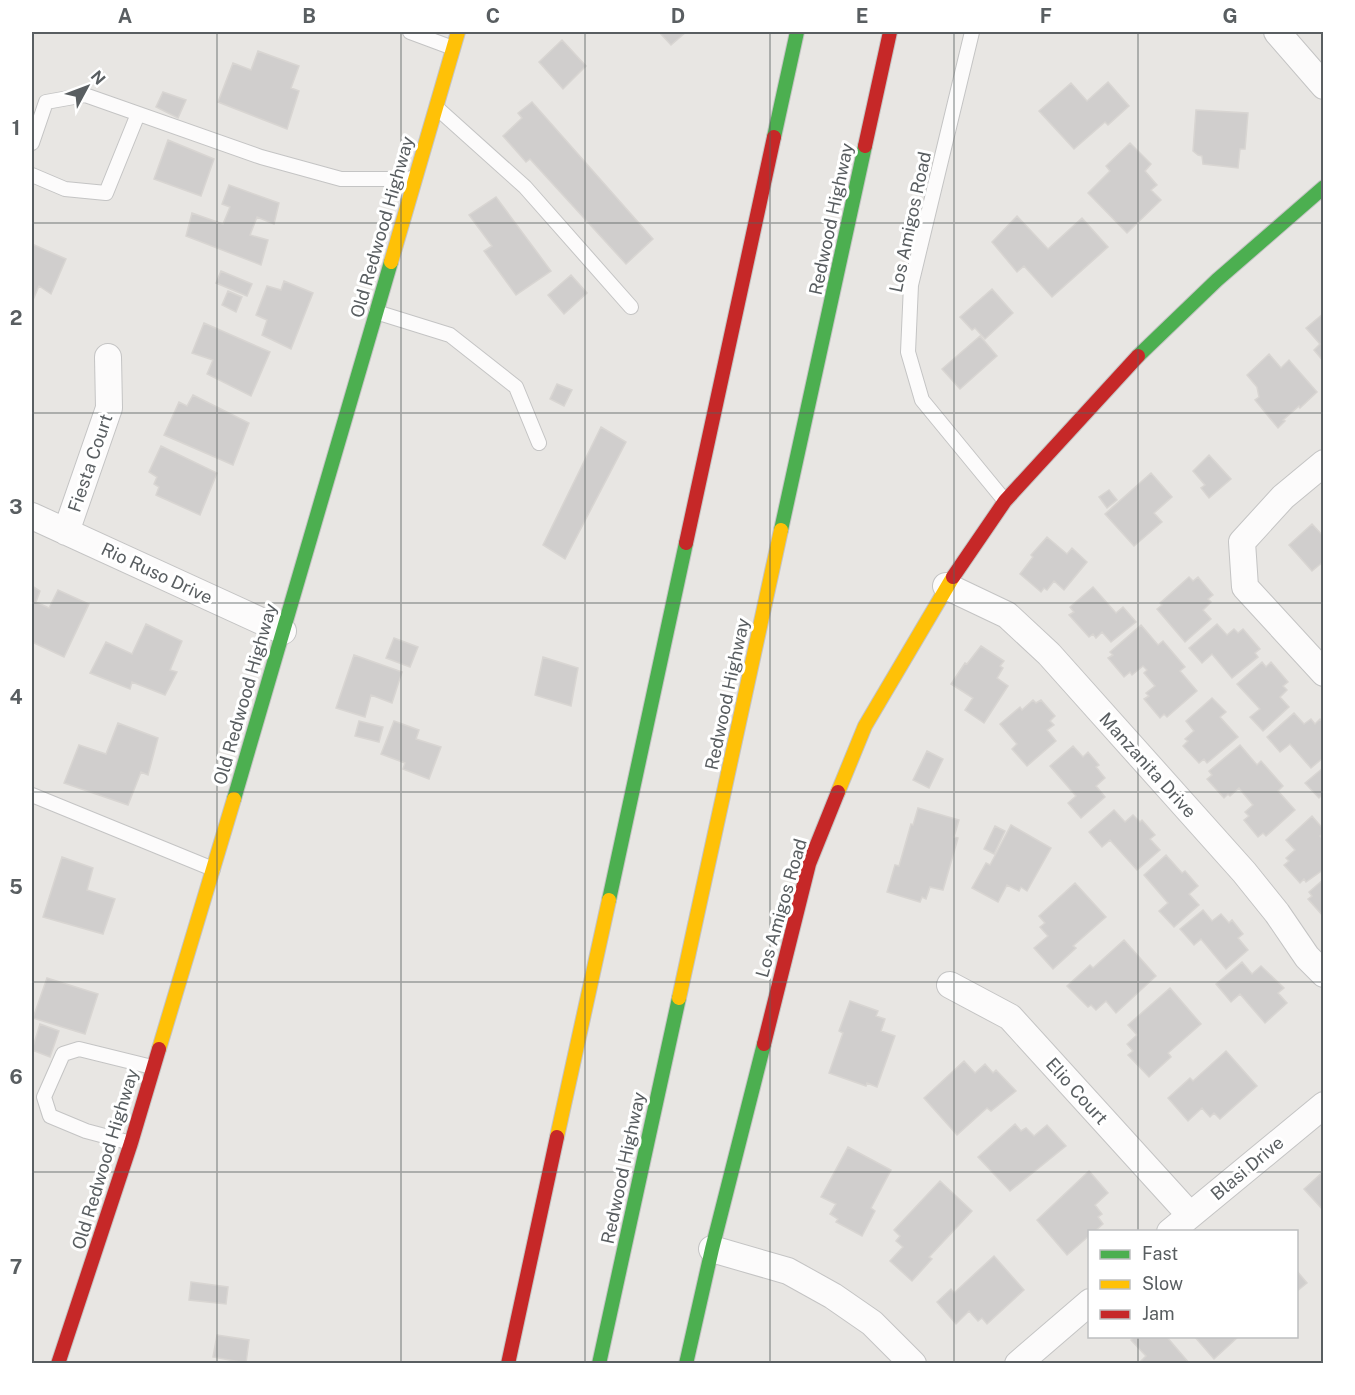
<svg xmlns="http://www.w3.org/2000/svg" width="1355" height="1395" font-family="'Public Sans',sans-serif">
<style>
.building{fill:#d0cecd;stroke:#d8d5d2;stroke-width:1.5}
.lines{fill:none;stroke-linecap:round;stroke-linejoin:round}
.lane-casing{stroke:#c4c4c4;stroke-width:16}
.street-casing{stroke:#c4c4c4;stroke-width:28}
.fast-casing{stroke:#c4c4c4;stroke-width:16}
.slow-casing{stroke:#c4c4c4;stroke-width:16}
.jam-casing{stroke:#c4c4c4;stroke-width:16}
.lane{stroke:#fcfbfb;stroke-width:14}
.street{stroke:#fcfbfb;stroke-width:26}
.fast{stroke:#4caf50;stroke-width:14}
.slow{stroke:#ffc107;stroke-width:14}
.jam{stroke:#c62828;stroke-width:14}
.grid{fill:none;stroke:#595e61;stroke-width:1.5;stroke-opacity:0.55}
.labels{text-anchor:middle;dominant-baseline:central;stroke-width:6;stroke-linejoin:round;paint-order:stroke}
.street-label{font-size:18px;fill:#595e61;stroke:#fff}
.neatline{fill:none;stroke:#595e61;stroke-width:2}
.grid-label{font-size:20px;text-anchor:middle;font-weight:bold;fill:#595e61}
</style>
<rect width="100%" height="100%" fill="#e8e6e3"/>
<path class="building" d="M659,32H686L671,45Z
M562,40L586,66L563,89L539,62Z
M258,51L299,66L291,88L299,91L287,129L218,102L233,63L251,70Z
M1108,82L1129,106L1108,125L1105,122L1074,149L1039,111L1071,83L1087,101Z
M163,92L186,100L178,118L156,107Z
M532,102L653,239L626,264L530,159L526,162L503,136L522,118L518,113Z
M1196,110L1248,113L1245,149H1240L1238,168L1203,164L1202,156L1198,155L1193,151Z
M168,140L214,159L201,196L154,179Z
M1130,143L1151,164L1145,171L1157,185L1151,190L1161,200L1127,233L1088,193L1110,171L1106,166Z
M229,185L279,203L274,224L257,217L250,235L268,240L261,265L186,236L192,213L223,224L230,207L222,204Z
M496,197L551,271L516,295L484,251L492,246L469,215Z
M1017,216L1048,249L1082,218L1108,247L1052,297L1024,266L1017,272L992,242Z
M32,244L66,259L51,294L39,286L33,300Z
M221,271L252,284L247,296L216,283Z
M571,275L587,293L564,314L548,295Z
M284,281L313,293L291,349L262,335L267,320L256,315L267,286L281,290Z
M992,289L1013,313L985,339L975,328L972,330L960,317Z
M228,291L242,297L236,312L222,305Z
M1324,313V362L1314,350L1320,344L1306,328Z
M204,323L270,352L251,396L207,374L213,360L192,353Z
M980,336L997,356L960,389L942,369Z
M1269,354L1281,368L1289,360L1317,392L1300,408L1299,406L1283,420L1285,421L1278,428L1255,400L1259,397L1257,387L1247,375Z
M557,384L572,390L564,406L550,399Z
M193,395L249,423L233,465L164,435L179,402L187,406Z
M601,427L626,442L565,559L543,545Z
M161,446L217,473L200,515L156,495L159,487L154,484L157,477L149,472Z
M1209,455L1231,479L1209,498L1201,488L1205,485L1193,471Z
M1151,473L1172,497L1154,513L1162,522L1134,546L1105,514Z
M1109,490L1117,500L1107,508L1099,497Z
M1312,524L1324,537V561L1312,571L1289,545Z
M1047,537L1067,554L1072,548L1087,562L1064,590L1054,581L1047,590L1044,588L1041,592L1020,574L1033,557L1031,555Z
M1189,577L1193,581L1198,577L1213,595L1208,599L1211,602L1203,610L1211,619L1185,642L1157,609L1162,605L1160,603Z
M32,586L40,591L36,602L49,608L58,590L89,604L64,657L32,642Z
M1093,587L1116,613L1123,607L1136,622L1111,642L1102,632L1096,638L1093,634L1089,637L1069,615L1074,612L1070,607Z
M146,624L182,641L170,670L177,672L165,695L132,682L130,689L90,673L106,642L132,654Z
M1217,624L1227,635L1234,629L1238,633L1243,629L1260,649L1255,653L1258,657L1232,678L1212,654L1202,663L1189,648Z
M1141,625L1158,645L1163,641L1185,667L1180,671L1197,691L1167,717L1164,714L1160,718L1144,699L1149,696L1146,693L1155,686L1144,673L1147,670L1143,666L1132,675L1130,672L1124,677L1108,658L1113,655L1110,652Z
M394,638L418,647L410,667L386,658Z
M981,646L1004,661L1000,666L1003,668L997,678L1008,686L984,723L965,710L973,698L951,684L965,663L967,664Z
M354,655L402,672L392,703L371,695L365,717L336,708Z
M543,657L578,668L571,706L535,695Z
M1262,662L1266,667L1271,662L1288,682L1283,686L1287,690L1280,697L1289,707L1263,731L1250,717L1260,709L1237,684Z
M1212,698L1226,712L1220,717L1238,737L1207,763L1204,759L1199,763L1183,746L1188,741L1185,739L1194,731L1186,721Z
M1033,700L1036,703L1041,700L1055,716L1050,721L1054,725L1047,730L1056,741L1027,766L1012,749L1017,744L1000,724L1020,707L1022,710Z
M1294,713L1304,724L1311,719L1315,724L1320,719L1324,723V757L1311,768L1290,744L1280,752L1267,737Z
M359,721L383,727L379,742L355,736Z
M394,721L419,730L416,739L441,747L429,779L403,769L405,763L381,754Z
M118,723L158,738L148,775L141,772L128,805L64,783L79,745L106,754Z
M1240,745L1257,765L1261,761L1283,786L1278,791L1295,810L1266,836L1263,833L1258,837L1244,820L1249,816L1245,812L1253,805L1239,788L1230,796L1228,794L1224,798L1207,779L1212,775L1209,771Z
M1073,746L1083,757L1088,752L1099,765L1096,767L1105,778L1096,786L1105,797L1081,818L1068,803L1076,796L1050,766Z
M927,751L943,759L929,788L913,780Z
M1324,767V793L1319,798L1305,783Z
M918,808L959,820L954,837L958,838L943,890L930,887L926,899L922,897L920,902L887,892L895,865L899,866L911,824L913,825Z
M1114,810L1125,822L1133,815L1140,822L1142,820L1155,835L1150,839L1160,850L1137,870L1110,840L1102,847L1089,832Z
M1312,816L1324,830V833L1320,836L1324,840V869L1306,882L1304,879L1300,883L1284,865L1289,861L1286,858L1295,850L1286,840Z
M1011,825L1051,848L1027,891L1021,887L1019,891L1007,885L998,902L972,888L986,863L990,865Z
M995,826L1005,831L994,854L984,849Z
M1166,855L1182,873L1185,871L1198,886L1189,894L1199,905L1174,927L1159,911L1168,903L1144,875Z
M62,857L93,868L87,890L115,899L103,934L43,917Z
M1324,879V917L1308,899L1312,896L1309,892Z
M1075,883L1106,917L1073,946L1076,948L1053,969L1034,948L1048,936L1040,927L1045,923L1039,916Z
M1203,910L1212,921L1221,914L1229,923L1232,920L1243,934L1238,938L1248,950L1226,969L1201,939L1194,945L1180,929Z
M1124,940L1156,976L1116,1013L1106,1001L1096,1010L1091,1005L1088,1007L1067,986L1090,965L1093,968Z
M1242,962L1252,974L1261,966L1284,988L1278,993L1287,1003L1265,1023L1240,994L1231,1002L1216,984Z
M47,978L98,994L85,1034L33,1018Z
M1170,988L1201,1024L1168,1053L1171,1057L1149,1077L1128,1055L1133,1051L1127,1044L1137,1035L1128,1025Z
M850,1001L878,1011L876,1016L885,1019L881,1031L895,1036L877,1087L867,1083L866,1086L829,1073L843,1033L839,1031Z
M40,1024L59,1031L50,1057L32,1050Z
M1226,1051L1257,1086L1220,1119L1214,1113L1210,1117L1202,1108L1188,1121L1168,1098L1190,1078L1193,1081Z
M964,1061L975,1073L985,1064L993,1073L996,1070L1016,1091L991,1111L987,1108L957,1135L924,1098Z
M1015,1124L1021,1131L1026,1128L1034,1136L1047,1125L1066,1146L1010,1191L978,1157Z
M848,1147L891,1170L871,1208L875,1211L862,1236L836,1222L838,1219L830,1214L836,1204L821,1197Z
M1089,1171L1108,1193L1095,1205L1102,1214L1098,1217L1103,1224L1094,1232H1090V1235L1067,1255L1037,1220Z
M1324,1171V1211L1304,1189Z
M940,1181L972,1211L929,1257L932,1259L912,1281L890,1261L903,1247L896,1241L900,1236L894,1230Z
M994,1256L1024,1290L987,1324L982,1318L978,1321L969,1311L956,1324L937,1302L951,1289L954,1293Z
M1296,1270L1307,1283L1296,1292Z
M191,1282L228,1287L226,1304L189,1300Z
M217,1335L249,1340L246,1363L213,1357Z
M1135,1336H1166L1190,1364H1138L1146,1356L1131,1340Z
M1194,1336H1239L1214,1359Z"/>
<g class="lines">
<defs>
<path id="lane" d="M410,32L453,48
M972,32L911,285L908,352L922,400L1005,501
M437,108L525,187L631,307
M32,143L46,102L85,95L261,157L341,179H408L415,177
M32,175L65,189L106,193L138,114
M376,312L450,335L516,387L539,443
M32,795L213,869
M131,1143L86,1131L50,1116L44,1097L63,1054L79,1049L152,1067"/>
<path id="street" d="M1277,32L1324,86
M1324,463L1283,497L1242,542L1245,587L1324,673
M32,516L283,631
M66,532L109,408L108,357
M946,586L1007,615L1049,654L1244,872L1277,913L1307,957L1324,974
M950,985L1010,1017L1190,1215
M1170,1232L1324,1105
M712,1249L788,1271L833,1296L872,1323L913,1364
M1018,1364L1090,1302"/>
<path id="fast" d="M774,137L797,32
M1138,356L1217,280L1324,187
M781,530L865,146
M234,799L391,262
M609,900L686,543
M599,1364L679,998
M686,1364L712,1249L764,1044"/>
<path id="slow" d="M391,262L458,32
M838,792L865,726L953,577
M679,998L781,530
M159,1049L234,799
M557,1137L609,900"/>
<path id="jam" d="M865,146L890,32
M686,543L774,137
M953,577L1005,501L1138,356
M764,1044L809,864L838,792
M58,1364L131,1143L159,1049
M508,1364L557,1137"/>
</defs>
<use href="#lane" class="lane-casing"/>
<use href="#street" class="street-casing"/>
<use href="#fast" class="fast-casing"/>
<use href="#slow" class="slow-casing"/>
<use href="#jam" class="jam-casing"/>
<use href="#lane" class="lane"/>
<use href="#street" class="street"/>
<use href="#fast" class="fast"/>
<use href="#slow" class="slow"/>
<use href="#jam" class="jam"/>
</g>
<path class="grid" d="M217,32V1364M401,32V1364M585,32V1364M770,32V1364M954,32V1364M1138,32V1232M32,223H1324M32,413H1324M32,603H1324M32,792H1324M32,982H1324M32,1172H1324M1138,1336V1364"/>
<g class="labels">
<g class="street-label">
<text transform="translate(831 219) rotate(-78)">Redwood Highway</text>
<text transform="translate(910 222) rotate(-78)">Los Amigos Road</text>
<text transform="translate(382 227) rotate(-74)">Old Redwood Highway</text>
<text transform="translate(90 463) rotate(-71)">Fiesta Court</text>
<text transform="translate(157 573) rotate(25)">Rio Ruso Drive</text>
<text transform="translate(245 694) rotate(-74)">Old Redwood Highway</text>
<text transform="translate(727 694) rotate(-78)">Redwood Highway</text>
<text transform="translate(1148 765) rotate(48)">Manzanita Drive</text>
<text transform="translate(781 908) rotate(-74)">Los Amigos Road</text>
<text transform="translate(1077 1091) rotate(48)">Elio Court</text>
<text transform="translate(105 1159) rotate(-73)">Old Redwood Highway</text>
<text transform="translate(623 1168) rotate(-78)">Redwood Highway</text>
<text transform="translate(1247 1168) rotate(-40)">Blasi Drive</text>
</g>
</g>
<rect width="1355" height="1395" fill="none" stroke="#ffffff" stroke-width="66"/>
<rect x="1088" y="1230" width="210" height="108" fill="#ffffff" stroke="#bdbfc0" stroke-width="1.5"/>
<rect x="1100" y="1250" width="30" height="9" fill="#4caf50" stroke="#bdbfc0" stroke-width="1.5"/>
<text x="1142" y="1260" font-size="18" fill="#595e61">Fast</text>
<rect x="1100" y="1280" width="30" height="9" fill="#ffc107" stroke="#bdbfc0" stroke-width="1.5"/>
<text x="1142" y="1290" font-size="18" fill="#595e61">Slow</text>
<rect x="1100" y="1310" width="30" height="9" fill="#c62828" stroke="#bdbfc0" stroke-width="1.5"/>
<text x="1142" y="1320" font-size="18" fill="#595e61">Jam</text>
<g transform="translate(87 87) rotate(49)" stroke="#ffffff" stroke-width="4.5" paint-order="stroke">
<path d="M0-4.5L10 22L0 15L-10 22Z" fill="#595e61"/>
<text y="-9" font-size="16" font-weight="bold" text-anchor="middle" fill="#595e61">N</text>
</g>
<rect x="33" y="33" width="1289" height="1329" class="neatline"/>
<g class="grid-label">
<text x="125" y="23">A</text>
<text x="309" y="23">B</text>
<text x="493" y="23">C</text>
<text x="678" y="23">D</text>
<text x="862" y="23">E</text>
<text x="1046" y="23">F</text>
<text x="1230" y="23">G</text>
<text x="16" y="135">1</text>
<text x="16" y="325">2</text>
<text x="16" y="514">3</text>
<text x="16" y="704">4</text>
<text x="16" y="894">5</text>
<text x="16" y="1084">6</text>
<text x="16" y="1274">7</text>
</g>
</svg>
